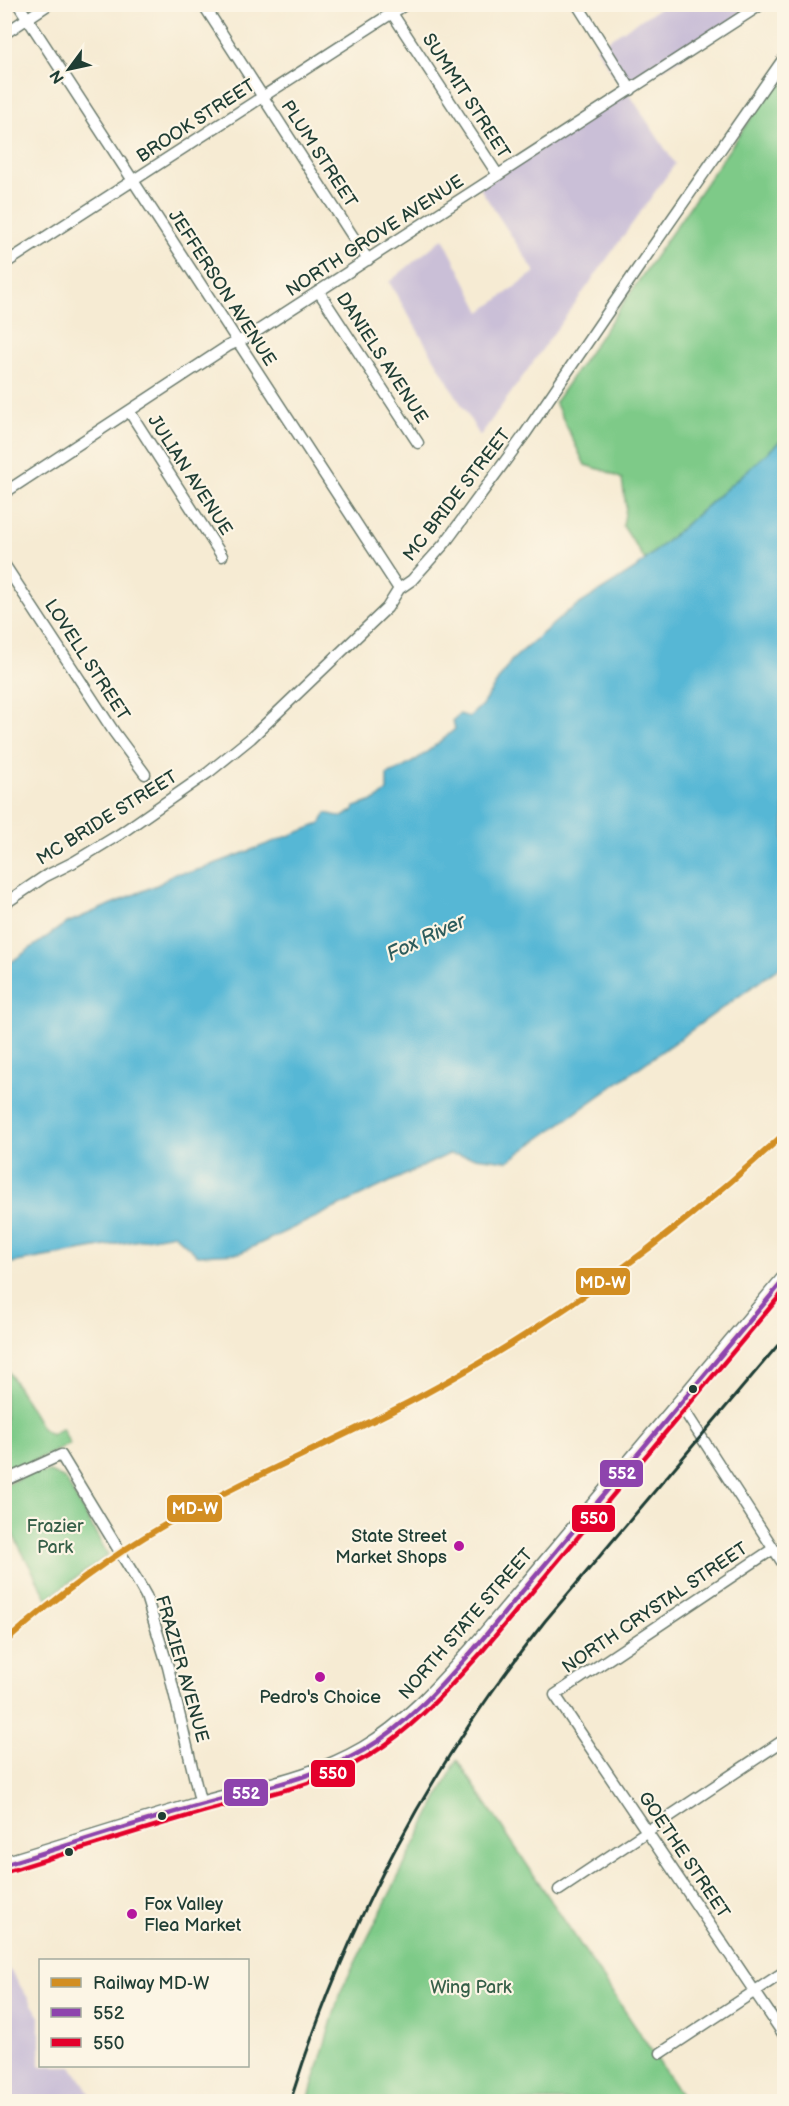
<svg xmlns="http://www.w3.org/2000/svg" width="789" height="2106" font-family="'Balsamiq Sans',sans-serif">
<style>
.industrial{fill:#cabfd7}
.green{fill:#7eca88;stroke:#4e845e;stroke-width:1.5}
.water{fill:#57b7d5;stroke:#3b7a84;stroke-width:1.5}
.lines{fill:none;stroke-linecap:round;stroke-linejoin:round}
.minor-casing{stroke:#6a7a6c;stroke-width:13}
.primary-casing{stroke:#6a7a6c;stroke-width:19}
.minor{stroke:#fff;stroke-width:10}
.primary{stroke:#fff;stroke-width:16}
.rail{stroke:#1f3d34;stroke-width:3}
.bus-1-casing{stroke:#fcf5e5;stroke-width:9}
.bus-2-casing{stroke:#fcf5e5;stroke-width:9}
.bus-1{stroke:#8e44ad;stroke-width:4.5}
.bus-2{stroke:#e4002b;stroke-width:4.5}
.rail-1-casing{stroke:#fcf5e5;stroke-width:10}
.rail-1{stroke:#d28e22;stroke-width:6}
.bus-dot{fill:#1f3d34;stroke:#fcf5e5;stroke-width:2}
.poi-dot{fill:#b5179e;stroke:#fcf5e5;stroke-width:2}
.labels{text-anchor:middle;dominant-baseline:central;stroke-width:4.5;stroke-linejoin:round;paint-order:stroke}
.street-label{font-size:18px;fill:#1f3d34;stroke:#fcf5e5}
.park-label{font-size:18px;fill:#376049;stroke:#fcf5e5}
.poi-label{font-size:18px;fill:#1f3d34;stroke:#fcf5e5;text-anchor:end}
.water-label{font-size:20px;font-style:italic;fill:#2d5c5c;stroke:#fcf5e5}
.line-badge{stroke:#fcf5e5;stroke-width:2}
.badge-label{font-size:16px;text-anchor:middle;font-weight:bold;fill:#fff}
</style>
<rect width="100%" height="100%" fill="#fcf5e5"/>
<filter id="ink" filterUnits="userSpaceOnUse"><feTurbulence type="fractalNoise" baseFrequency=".0167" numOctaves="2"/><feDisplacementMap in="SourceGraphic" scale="12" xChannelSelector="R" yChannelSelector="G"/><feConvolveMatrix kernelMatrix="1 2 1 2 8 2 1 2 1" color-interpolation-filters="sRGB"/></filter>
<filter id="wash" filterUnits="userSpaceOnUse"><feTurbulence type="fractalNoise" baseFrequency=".008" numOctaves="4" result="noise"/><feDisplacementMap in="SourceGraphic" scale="24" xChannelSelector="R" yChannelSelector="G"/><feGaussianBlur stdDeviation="1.35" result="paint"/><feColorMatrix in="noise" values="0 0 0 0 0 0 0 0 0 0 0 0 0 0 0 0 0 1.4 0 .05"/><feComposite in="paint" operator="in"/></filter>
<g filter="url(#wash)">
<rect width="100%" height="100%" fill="#f6ebd3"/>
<path class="industrial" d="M665,5H761L628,92L675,164L480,436L389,282L443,238L481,312L535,272L480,188L625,93L596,47Z
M5,1962L40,2017V2066H72L95,2101H5Z"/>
<path class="green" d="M784,70V438L645,560L623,526L626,507L622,479L606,471L585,465L555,402Z
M5,1366L42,1428L51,1435L62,1428L70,1444L5,1475Z
M37,1470L39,1473L50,1472L65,1479L108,1555L47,1598L5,1520V1485Z
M457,1760L685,2101H308L340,1993Z"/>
<path class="water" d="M784,438V964L508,1161L449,1154L240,1253L197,1255L174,1234L5,1264L4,970L10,963L65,924L159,884L175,873L191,872L204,868L320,824L326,813L342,817L353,811L355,807L376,800L387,791V775C415,764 432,748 455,729L453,720L460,714L469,717L482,705L511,661L567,612L635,569Z"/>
</g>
<g filter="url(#ink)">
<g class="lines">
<defs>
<path id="minor" d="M18,4L399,589
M203,4L368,260
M386,4L498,175
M577,4L631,90
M4,34L49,4
M4,264L406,4
M319,292L418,443
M129,411L222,556
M4,493L228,346L248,337L762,4
M4,564L114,732L145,774
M4,904L44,877L74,862L120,834L209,772L251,738L387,608L399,589L412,580L445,543L525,434L640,265L784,58
M680,1404L784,1565
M4,1481L61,1455L137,1580L146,1596L168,1667L201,1805
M773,1549L555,1695L784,2035
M559,1890L784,1740
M661,2053L784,1972"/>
<path id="primary" d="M4,1865C70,1845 135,1824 200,1805C256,1789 313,1780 364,1750C408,1724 440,1687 474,1649L784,1280"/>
</defs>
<use href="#minor" class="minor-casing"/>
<use href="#primary" class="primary-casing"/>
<use href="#minor" class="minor"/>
<use href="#primary" class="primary"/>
<path class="rail" d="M290,2102C346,1924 429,1767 545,1621L784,1338"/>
<defs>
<path id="bus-1" d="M4,1865C70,1845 135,1823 200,1805C256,1789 314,1779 364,1750C407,1725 441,1686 474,1649L784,1280"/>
<path id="bus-2" d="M6,1872C71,1852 136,1831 202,1812C259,1796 319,1786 370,1755C413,1729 446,1691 480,1654L784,1291"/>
</defs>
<use href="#bus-1" class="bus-1-casing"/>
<use href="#bus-2" class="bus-2-casing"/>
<use href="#bus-1" class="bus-1"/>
<use href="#bus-2" class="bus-2"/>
<defs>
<path id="rail-1" d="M4,1643C54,1599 106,1559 163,1526C246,1478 335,1442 419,1397C550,1327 675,1235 784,1134"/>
</defs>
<use href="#rail-1" class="rail-1-casing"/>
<use href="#rail-1" class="rail-1"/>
</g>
</g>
<g class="bus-dot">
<circle cx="693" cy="1389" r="5"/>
<circle cx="162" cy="1816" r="5"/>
<circle cx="69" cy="1852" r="5"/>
</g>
<g class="poi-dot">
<circle cx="459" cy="1546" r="6"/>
<circle cx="320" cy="1677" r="6"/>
<circle cx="132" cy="1914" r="6"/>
</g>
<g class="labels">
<g class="street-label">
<text transform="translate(466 96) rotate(57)">SUMMIT STREET</text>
<text transform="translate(196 121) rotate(-33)">BROOK STREET</text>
<text transform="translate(319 154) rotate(57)">PLUM STREET</text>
<text transform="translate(375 236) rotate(-33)">NORTH GROVE AVENUE</text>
<text transform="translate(222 288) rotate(57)">JEFFERSON AVENUE</text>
<text transform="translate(382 358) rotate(57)">DANIELS AVENUE</text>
<text transform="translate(190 475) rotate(57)">JULIAN AVENUE</text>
<text transform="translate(457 495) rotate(-52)">MC BRIDE STREET</text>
<text transform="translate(87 660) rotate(57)">LOVELL STREET</text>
<text transform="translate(107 818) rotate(-32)">MC BRIDE STREET</text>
<text transform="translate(655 1608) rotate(-34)">NORTH CRYSTAL STREET</text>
<text transform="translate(466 1624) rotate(-49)">NORTH STATE STREET</text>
<text transform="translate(182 1669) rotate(74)">FRAZIER AVENUE</text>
<text transform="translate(684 1855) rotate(56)">GOETHE STREET</text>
</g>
<g class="park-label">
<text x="55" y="1526">Frazier<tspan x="55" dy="21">Park</tspan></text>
<text x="471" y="1987">Wing Park</text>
</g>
<g class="poi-label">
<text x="447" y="1536">State Street<tspan x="447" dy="21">Market Shops</tspan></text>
<text x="320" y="1697" text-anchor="middle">Pedro's Choice</text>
<text x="144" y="1904" text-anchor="start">Fox Valley<tspan x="144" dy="21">Flea Market</tspan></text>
</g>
<g class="water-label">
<text transform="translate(426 938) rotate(-25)">Fox River</text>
</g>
</g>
<g class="line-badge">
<rect x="575" y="1267" width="56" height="29" rx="6" fill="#d28e22"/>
<rect x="599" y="1459" width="45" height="29" rx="6" fill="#8e44ad"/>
<rect x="166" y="1494" width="57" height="29" rx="6" fill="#d28e22"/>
<rect x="571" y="1504" width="45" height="29" rx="6" fill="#e4002b"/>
<rect x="310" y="1759" width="46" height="29" rx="6" fill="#e4002b"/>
<rect x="223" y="1778" width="46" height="29" rx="6" fill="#8e44ad"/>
</g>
<g class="badge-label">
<text x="603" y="1288">MD-W</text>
<text x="622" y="1479">552</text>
<text x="195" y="1514">MD-W</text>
<text x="594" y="1524">550</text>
<text x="333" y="1779">550</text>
<text x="246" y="1799">552</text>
</g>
<rect width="789" height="2106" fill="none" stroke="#fcf5e5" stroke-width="24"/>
<rect x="39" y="1959" width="210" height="108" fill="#fcf5e5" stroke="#a4ab9e" stroke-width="1.5"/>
<rect x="51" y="1978" width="30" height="9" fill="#d28e22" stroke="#a4ab9e" stroke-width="1.5"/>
<text x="93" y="1989" font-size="18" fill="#1f3d34">Railway MD-W</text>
<rect x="51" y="2008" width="30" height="9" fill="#8e44ad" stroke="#a4ab9e" stroke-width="1.5"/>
<text x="93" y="2019" font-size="18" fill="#1f3d34">552</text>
<rect x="51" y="2038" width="30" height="9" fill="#e4002b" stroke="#a4ab9e" stroke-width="1.5"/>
<text x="93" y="2049" font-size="18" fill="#1f3d34">550</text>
<g transform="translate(69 69) rotate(237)" stroke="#fcf5e5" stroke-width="4.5" paint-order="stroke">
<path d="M0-4.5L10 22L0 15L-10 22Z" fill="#1f3d34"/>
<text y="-9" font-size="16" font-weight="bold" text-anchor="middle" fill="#1f3d34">N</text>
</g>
</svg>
